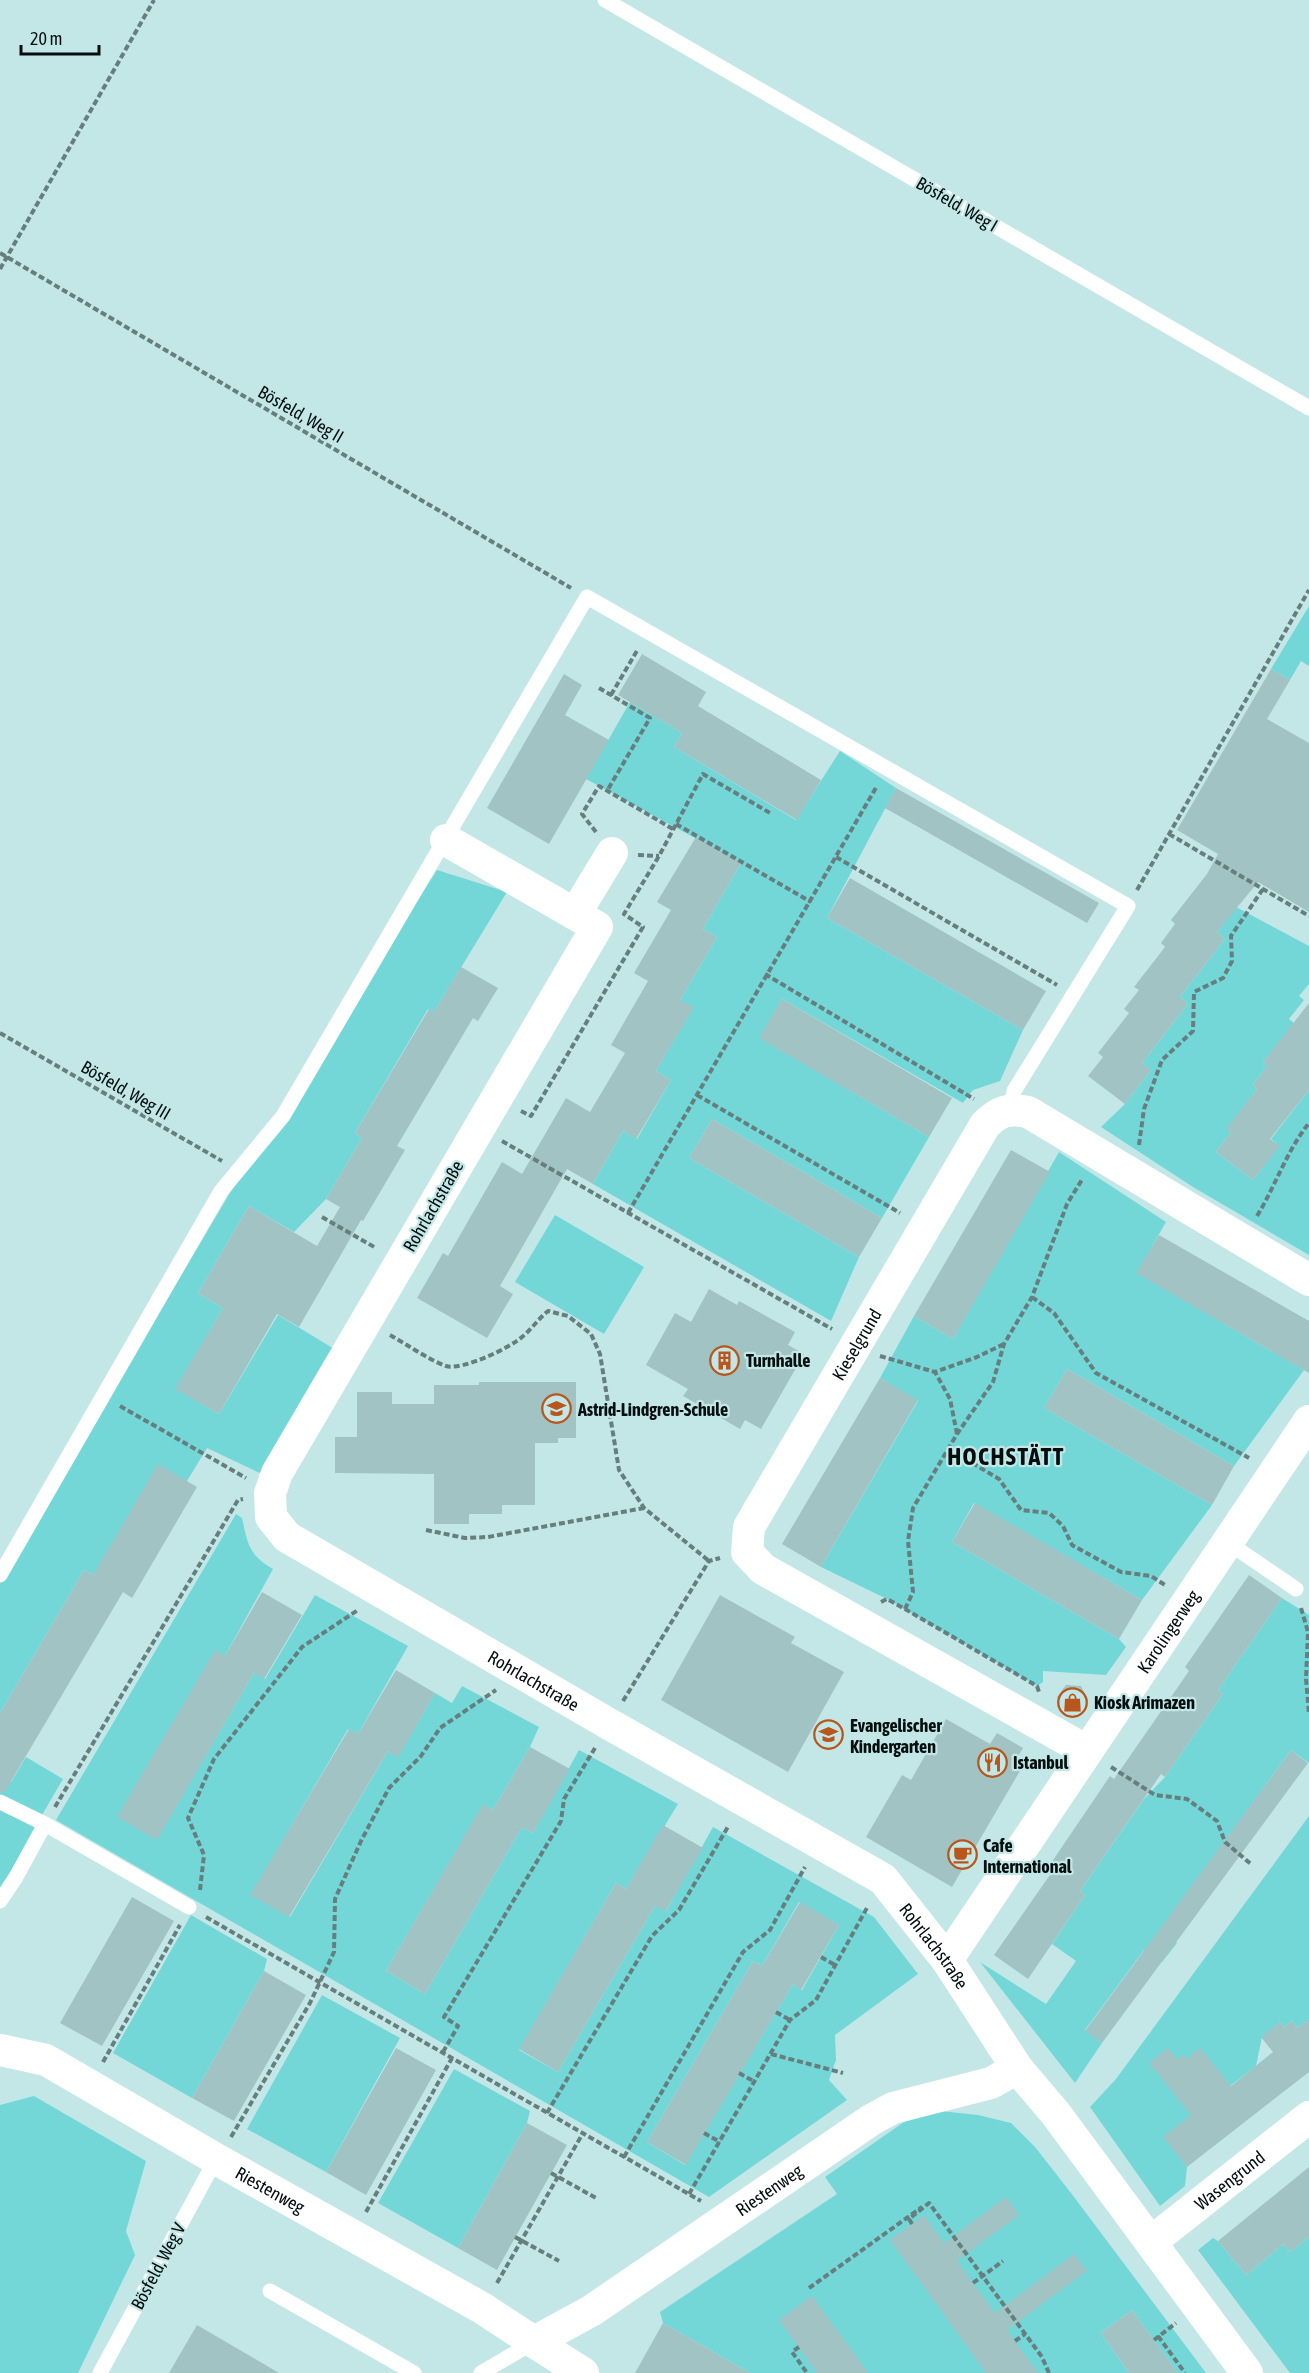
<svg xmlns="http://www.w3.org/2000/svg" width="1309" height="2373" font-family="'Asap Condensed',sans-serif">
<style>
.green{fill:#73d7d8;fill-rule:evenodd}
.building{fill:#a1c3c3}
.lines{fill:none;stroke-linecap:round;stroke-linejoin:round}
.path{stroke:#667e7e;stroke-width:4;stroke-dasharray:6 3;stroke-linecap:butt}
.service{stroke:#fff;stroke-width:15}
.minor{stroke:#fff;stroke-width:32}
.labels{text-anchor:middle;dominant-baseline:central;stroke-width:4.5;stroke-linejoin:round;paint-order:stroke}
.street-label{font-size:18px;fill:#030e0e;stroke:#c3e7e7}
.poi-label{font-size:18px;font-weight:bold;fill:#030e0e;stroke:#c3e7e7;text-anchor:start}
.district-label{font-size:24px;font-weight:bold;letter-spacing:1.5px;fill:#030e0e;stroke:#c3e7e7}
</style>
<rect width="100%" height="100%" fill="#c3e7e7"/>
<path class="green" d="M1309,606V666L1301,661L1290,680L1271,669Z
M630,702L682,733L674,747L796,820L840,751L896,788L827,918L1023,1030L1000,1081L973,1090L963,1103L782,999L760,1038L929,1137L882,1218L712,1119L689,1158L859,1257L831,1321L593,1184L623,1131L637,1139L671,1080L656,1071L693,1008L680,1000L717,937L703,929L741,863L586,779Z
M437,870L507,892L434,1012L428,1009L355,1133L362,1138L326,1199L294,1232L249,1206L198,1293L223,1308L176,1389L219,1414L278,1315L336,1350L264,1475L207,1448L187,1481L93,1575L84,1570L0,1713V1581L230,1193Z
M1236,907L1309,946V984L1299,996L1304,1000L1289,1019L1294,1023L1263,1062L1267,1066L1253,1085L1257,1089L1227,1129L1231,1132L1216,1152L1253,1180L1279,1146L1271,1139L1309,1090V1255L1193,1187L1101,1127L1125,1104L1151,1070L1142,1063L1188,1004L1180,997L1225,939L1217,932Z
M1059,1152L1166,1222L1137,1273L1304,1370L1234,1466L1067,1369L1044,1408L1212,1505L1142,1600L974,1503L952,1542L1119,1639L1126,1647L1106,1675L1043,1671V1682L1037,1686L887,1599L821,1567L918,1401L880,1378L914,1316L953,1339Z
M555,1215L644,1267L604,1334L515,1282Z
M236,1514L242,1518C248,1545 249,1555 273,1569L225,1656L157,1839L254,1673L265,1679L315,1595L408,1646L358,1734L348,1729L251,1895L290,1917L388,1751L398,1757L435,1693L452,1703L462,1686L539,1727L530,1747L493,1810L483,1805L386,1971L425,1994L522,1827L533,1833L579,1750L678,1804L626,1889L616,1883L519,2050L558,2072L655,1906L666,1911L713,1827L874,1917L918,1974L835,2035L836,2060L829,2080L847,2100L709,2197L56,1820ZM799,1902L839,1925L802,1990L793,1984L685,2165L647,2142L753,1961L762,1966Z
M1282,1598L1309,1615V1763L1291,1750L1160,1930L1177,1943L1162,1962L1144,1950L1085,2030L1102,2043L1075,2083L980,1962L1046,2004L1076,1961L1052,1944L1085,1895L1080,1891L1144,1799L1165,1777L1223,1694L1218,1690Z
M26,1757L63,1779L42,1815L0,1797V1776L11,1782Z
M0,1806L38,1827L0,1896Z
M1309,1816V2019L1298,2028L1292,2021L1284,2027L1280,2022L1262,2037L1256,2066L1164,2137L1187,2167L1185,2186L1160,2206L1090,2107L1116,2079Z
M191,1915L267,1959L264,1971L192,2098L113,2053Z
M322,1995L400,2038L326,2172L247,2129Z
M454,2069L530,2111L527,2123L458,2248L378,2203Z
M34,2096L146,2161L126,2231L135,2255L78,2373H0V2105Z
M940,2111L978,2115L1011,2123L1035,2147L1071,2193L1206,2373H1178L1132,2310L1101,2333L1129,2373H750L663,2323L660,2312L837,2194L825,2177L904,2122Z
M1309,2237V2373H1290L1198,2250L1213,2238L1218,2241L1246,2275L1283,2244L1290,2252Z"/>
<path class="building" d="M642,654L706,692L698,706L821,780L797,820L674,747L682,733L618,695Z
M1271,669L1290,680L1267,719L1309,743V912L1258,882L1217,932L1225,939L1180,997L1188,1004L1142,1063L1151,1070L1125,1104L1088,1076L1103,1057L1098,1053L1129,1013L1124,1009L1139,990L1134,987L1165,947L1161,943L1175,924L1171,920L1207,874L1218,854L1177,830Z
M564,674L582,685L565,715L609,740L549,844L487,808Z
M896,788L1099,903L1087,923L885,808Z
M696,837L741,863L703,929L717,937L680,1000L694,1007L656,1071L671,1080L636,1139L623,1131L593,1184L567,1169L500,1286L513,1294L487,1338L417,1298L443,1253L448,1256L502,1162L522,1174L566,1098L590,1112L625,1053L611,1045L648,981L634,973L671,910L657,902Z
M850,878L1046,991L1023,1030L827,918Z
M461,967L498,988L478,1021L473,1018L397,1146L405,1150L363,1221L361,1220L299,1327L277,1314L219,1414L175,1389L223,1308L198,1293L249,1206L317,1246L340,1207L326,1199L362,1138L355,1133L429,1009L434,1012Z
M782,999L952,1098L929,1137L759,1038Z
M1309,1003V1090L1270,1139L1280,1146L1253,1180L1216,1152L1231,1132L1226,1129L1257,1089L1253,1085L1267,1066L1263,1062Z
M712,1119L882,1218L859,1257L689,1158Z
M1011,1150L1050,1172L953,1339L914,1316Z
M1159,1235L1309,1321V1373L1136,1273Z
M709,1289L737,1305L739,1301L795,1332L788,1345L804,1354L761,1429L745,1420L740,1429L683,1396L688,1389L646,1365L675,1313L691,1322Z
M1067,1369L1234,1466L1212,1505L1044,1408Z
M880,1378L918,1400L821,1567L782,1544Z
M479,1382H576V1438H558V1443H535V1505H502V1514H469V1524H434V1474L335,1473V1437H357V1392H392V1404H434V1385H479Z
M158,1464L197,1487L132,1598L123,1592L4,1793L0,1792V1713L84,1570L93,1575Z
M975,1503L1142,1600L1119,1639L952,1542Z
M1249,1575L1282,1598L1218,1690L1223,1694L1165,1777L1161,1774L1080,1891L1085,1895L1028,1979L994,1955L1052,1872L1047,1869L1110,1776L1114,1779L1189,1671L1185,1667Z
M262,1592L302,1615L264,1679L254,1673L157,1840L117,1817L215,1650L225,1656Z
M720,1595L795,1637L791,1643L844,1672L788,1772L661,1700Z
M396,1670L435,1693L398,1758L388,1751L289,1917L250,1895L349,1729L358,1734Z
M1066,1685L1081,1686L1088,1700L1079,1713L1064,1712L1057,1697Z
M946,1719L990,1744L997,1733L1023,1748L1016,1760L1024,1764L952,1887L866,1837L902,1775L911,1780Z
M530,1747L570,1769L533,1833L522,1827L425,1994L386,1971L483,1804L493,1810Z
M1291,1750L1308,1763L1102,2043L1085,2031Z
M663,1825L703,1848L665,1912L655,1906L558,2072L519,2049L616,1883L626,1889Z
M132,1897L174,1921L102,2046L60,2023Z
M800,1902L839,1925L801,1990L793,1984L686,2165L647,2142L753,1961L762,1966Z
M264,1971L306,1995L234,2121L192,2098Z
M1309,2019V2072L1187,2167L1163,2137L1191,2115L1149,2063L1168,2048L1177,2059L1183,2055L1187,2059L1200,2048L1231,2086L1273,2052L1261,2037L1280,2022L1284,2027L1292,2021L1298,2028Z
M396,2048L436,2070L366,2195L326,2172Z
M527,2123L567,2145L497,2270L458,2248Z
M1309,2167V2237L1290,2252L1283,2244L1246,2275L1218,2241Z
M1006,2197L1019,2215L957,2261L995,2313L1074,2254L1087,2271L1007,2330L1038,2373H986L890,2240L924,2215L944,2243Z
M812,2296L853,2352L868,2373H817L779,2320Z
M1132,2310L1154,2340L1178,2373H1129L1101,2333Z
M663,2323L750,2373H635Z
M197,2325L279,2373H169Z"/>
<g class="lines">
<path class="path" d="M0,253L571,588
M0,269L154,0
M599,688L650,718L607,791
M611,695L638,649
M676,824L811,902
M596,832L582,814L599,786L673,829
M1169,834L1309,916
M638,855L659,856
M836,857L1057,985
M1137,890L1309,590
M765,974L974,1099
M0,1033L222,1161
M697,1095L900,1213
M521,1111L531,1116L643,927L624,914L659,856L703,774L770,813
M502,1141L832,1329
M1139,1145L1144,1109L1162,1060L1193,1031L1194,992L1223,978L1232,961L1231,936L1263,889
M628,1213L877,786
M1257,1216C1276,1185 1286,1152 1309,1123
M322,1217L376,1248
M1032,1297L1054,1313L1096,1373L1249,1458
M390,1335C408,1345 427,1359 446,1366C461,1371 510,1348 522,1337C532,1329 538,1319 548,1311L568,1316L591,1334L600,1354L619,1470L644,1508L709,1561
M880,1356L935,1372
M120,1406L246,1478
M957,1434L950,1399L935,1372L977,1357L1004,1344
M949,1449L999,1479L1021,1510L1049,1513L1063,1526L1072,1545L1121,1572L1151,1576L1165,1585
M426,1530L465,1538L488,1537L644,1508
M881,1602L887,1599L905,1609L1037,1686L1039,1692
M1301,1608L1308,1632L1306,1679L1309,1714
M905,1609L913,1592L908,1541L913,1508L957,1434L993,1382L1004,1344L1032,1297L1067,1204L1083,1178
M623,1701L709,1561L720,1558
M1111,1767L1155,1795L1187,1799L1217,1821L1225,1842L1252,1865
M55,1807L238,1500L243,1499
M200,1890L204,1855L188,1818L214,1759L302,1647L358,1610
M206,1917L701,2201
M821,1957L835,1965
M776,2012L790,2020
M443,2052L458,2026L444,2017L561,1821L564,1799L595,1748
M771,2054L843,2073
M103,2062L180,1925
M739,2073L755,2082
M547,2113L652,1936L679,1910L729,1825
M704,2133L720,2142
M231,2137L310,2003L334,1952L335,1899L361,1841L389,1788L421,1756L440,1728L496,1690
M624,2157L743,1952L770,1930L805,1867
M551,2173L596,2198
M689,2194L790,2020L816,2000L868,1906
M366,2212L452,2058
M912,2224L909,2219L929,2203L1042,2357L1049,2373
M515,2237L559,2261
M497,2283L583,2133
M973,2283L1003,2261
M809,2288L922,2207
M1158,2336L1185,2373
M1154,2340L1176,2323
M1015,2341L1025,2334
M799,2347L792,2352L807,2373"/>
<path class="service" d="M605,0L1309,408
M1227,1542L1296,1589
M0,1575L221,1191L283,1116L587,597L1128,906L1014,1091L1011,1109
M0,1802L45,1824L16,1877L0,1901
M45,1824L189,1907
M270,2291L414,2373
M100,2373L216,2159
M481,2373L534,2342"/>
<g class="minor">
<path d="M446,840L575,914"/>
<path id="s1" d="M612,853L575,914L597,927L277,1473L270,1493L271,1517L287,1537L609,1724L883,1879L947,1960L1017,2068L1056,2114L1247,2373"/>
<path id="s2" d="M1087,1751L763,1569L747,1552L749,1527L985,1125C999,1111 1008,1108 1028,1112L1309,1280"/>
<path id="s3" d="M947,1960L1309,1421"/>
<path id="s4" d="M0,2050L46,2060L216,2159L482,2308L534,2342L591,2311L871,2120L893,2108L991,2083L1017,2068"/>
<path id="s5" d="M1151,2242L1309,2117"/>
<path d="M534,2342L583,2373"/>
</g>
</g>
<defs>
<symbol id="building-ring" viewBox="-11 -11 22 22"><circle r="9.5" fill="#c3e7e7" stroke="#b8561b" stroke-width="1.5"/><path d="M-4-6H4V6H1V3H-1V6H-4ZM-2.5-4.3h1.7v1.8h-1.7ZM.8-4.3h1.7v1.8H.8ZM-2.5-1h1.7V.8h-1.7ZM.8-1h1.7V.8H.8Z" fill="#b8561b"/></symbol>
<symbol id="school-ring" viewBox="-11 -11 22 22"><circle r="9.5" fill="#c3e7e7" stroke="#b8561b" stroke-width="1.5"/><path d="M0-5L7-2L0 1L-7-2ZM-4 1L0 2.5L4 1V4Q0 6-4 4Z" fill="#b8561b"/></symbol>
<symbol id="shop-ring" viewBox="-11 -11 22 22"><circle r="9.5" fill="#c3e7e7" stroke="#b8561b" stroke-width="1.5"/><path d="M-5-2.5h2.3a2.7 3.5 0 0 1 5.4 0H5L5.5 6h-11ZM-1.5-2.5h3a1.5 2.3 0 0 0-3 0Z" fill="#b8561b"/></symbol>
<symbol id="restaurant-ring" viewBox="-11 -11 22 22"><circle r="9.5" fill="#c3e7e7" stroke="#b8561b" stroke-width="1.5"/><path d="M-5-6h1v4h1v-4h1v4h1v-4h1v5L-1.5 .5V6h-2V.5L-5-1ZM5-6V6H3V1.5H1.5Q1.5-4 5-6Z" fill="#b8561b"/></symbol>
<symbol id="cafe-ring" viewBox="-11 -11 22 22"><circle r="9.5" fill="#c3e7e7" stroke="#b8561b" stroke-width="1.5"/><path d="M-5.5-4.5H6V0H3Q3 3.5 0 3.5H-2.5Q-5.5 3.5-5.5 0ZM3-3.2v2h1.7v-2ZM-6 4.5H4V6H-6Z" fill="#b8561b"/></symbol>
</defs>
<g fill-rule="evenodd">
<use href="#building-ring" x="708" y="1344" width="33" height="33"/>
<use href="#school-ring" x="540" y="1392" width="33" height="33"/>
<use href="#shop-ring" x="1056" y="1686" width="33" height="33"/>
<use href="#school-ring" x="812" y="1718" width="33" height="33"/>
<use href="#restaurant-ring" x="976" y="1746" width="33" height="33"/>
<use href="#cafe-ring" x="946" y="1838" width="33" height="33"/>
</g>
<g class="labels">
<g class="street-label">
<text transform="translate(957 204) rotate(30)">Bösfeld, Weg I</text>
<text transform="translate(301 414) rotate(30)">Bösfeld, Weg II</text>
<text transform="translate(126 1090) rotate(30)">Bösfeld, Weg III</text>
<text transform="translate(433 1206) rotate(-60)">Rohrlachstraße</text>
<text stroke="none"><textPath href="#s2" startOffset="632">Kieselgrund</textPath></text>
<text stroke="none"><textPath href="#s3" startOffset="396">Karolingerweg</textPath></text>
<text stroke="none"><textPath href="#s1" startOffset="1086">Rohrlachstraße</textPath></text>
<text stroke="none"><textPath href="#s1" startOffset="1572">Rohrlachstraße</textPath></text>
<text stroke="none"><textPath href="#s5" startOffset="100">Wasengrund</textPath></text>
<text stroke="none"><textPath href="#s4" startOffset="306">Riestenweg</textPath></text>
<text stroke="none"><textPath href="#s4" startOffset="891">Riestenweg</textPath></text>
<text transform="translate(158 2266) rotate(-62)">Bösfeld, Weg V</text>
</g>
<g class="poi-label">
<text x="746" y="1360">Turnhalle</text>
<text x="578" y="1409">Astrid-Lindgren-Schule</text>
<text x="1094" y="1702">Kiosk Arimazen</text>
<text x="850" y="1725">Evangelischer<tspan x="850" dy="21">Kindergarten</tspan></text>
<text x="1013" y="1762">Istanbul</text>
<text x="983" y="1845">Cafe<tspan x="983" dy="21">International</tspan></text>
</g>
<g class="district-label">
<text x="1006" y="1456">HOCHSTÄTT</text>
</g>
</g>
<path d="M21 45v9h78v-9" fill="none" stroke="#030e0e" stroke-width="3"/>
<text x="30" y="45" font-size="18" fill="#030e0e" stroke="#c3e7e7" stroke-width="4.5" paint-order="stroke">20 m</text>
</svg>
